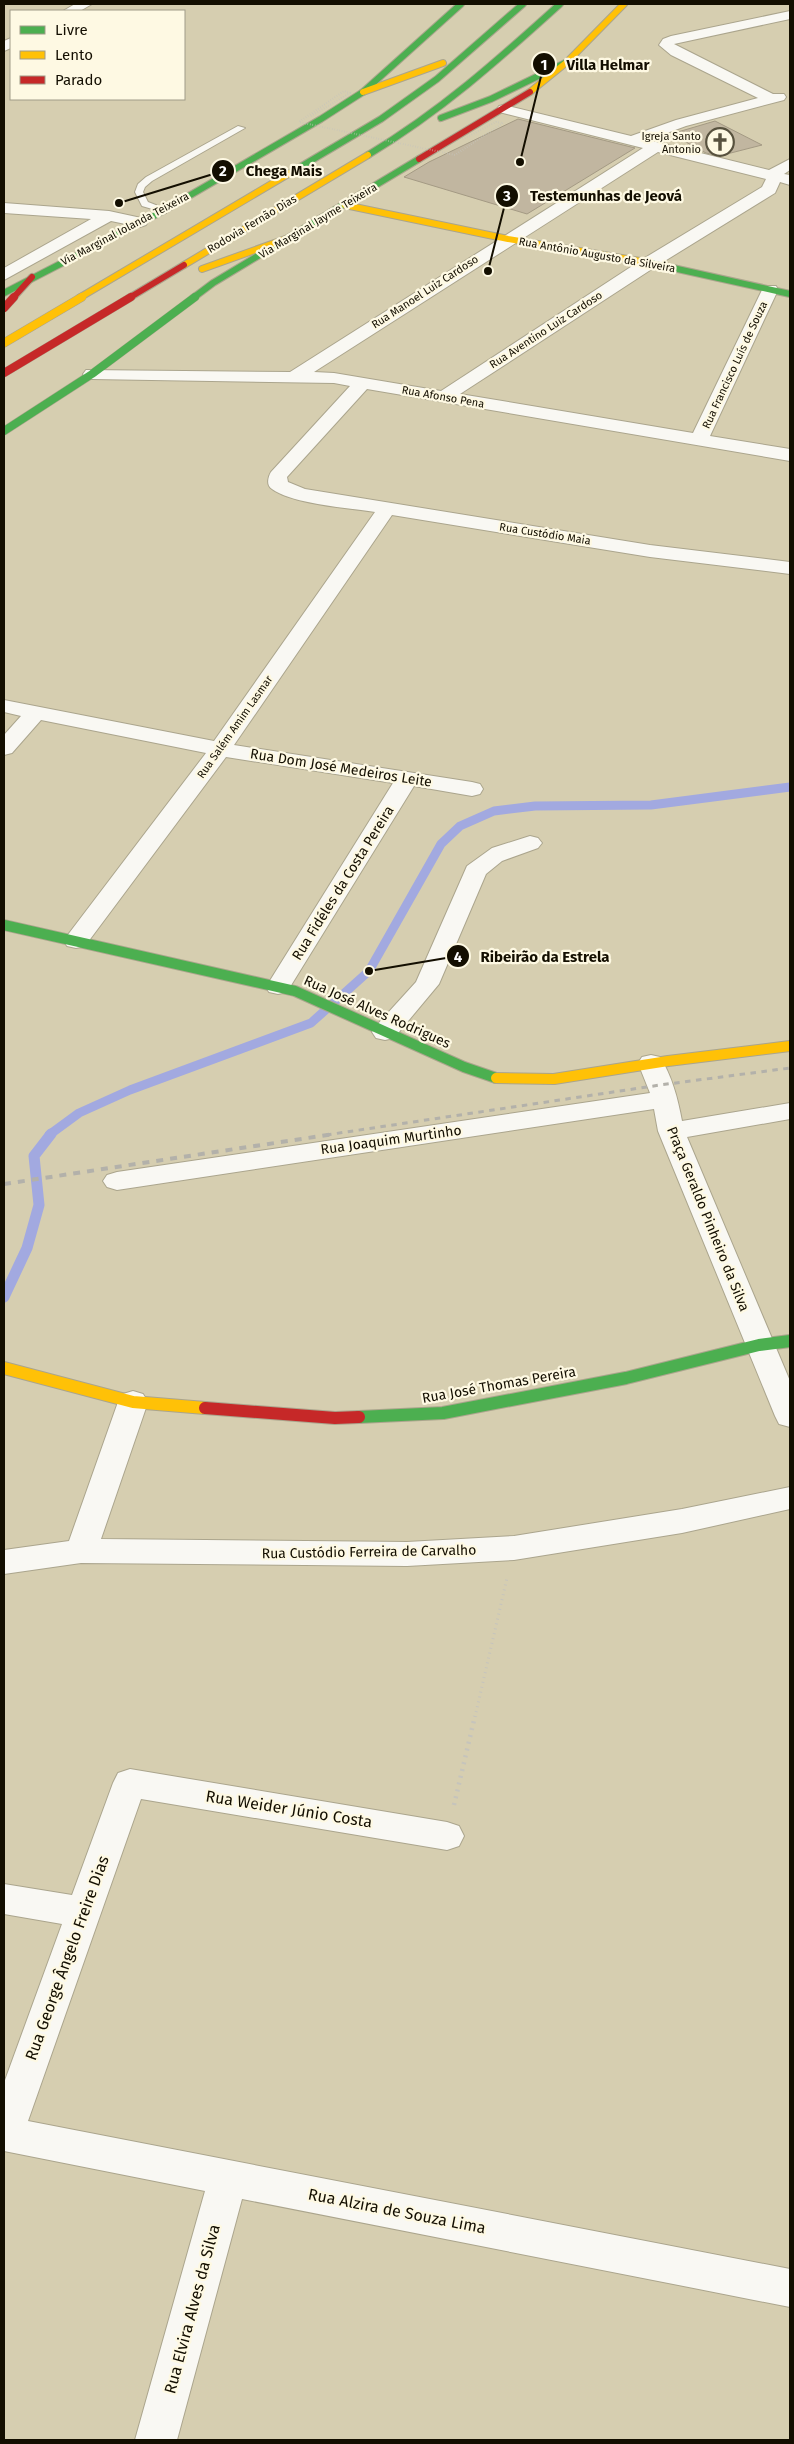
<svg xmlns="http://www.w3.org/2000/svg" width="794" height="2444" font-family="'Fira Sans',sans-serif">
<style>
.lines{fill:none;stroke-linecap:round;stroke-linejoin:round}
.stream-far1{stroke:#a2a9e0;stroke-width:9}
.stream{stroke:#a2a9e0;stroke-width:11}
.building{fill:#c1b6a0;stroke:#a49a84}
.lane-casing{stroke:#aba58d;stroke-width:2}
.street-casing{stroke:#aba58d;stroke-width:2}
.fast-far3-casing{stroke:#aba58d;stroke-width:8}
.fast-far2-casing{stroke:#aba58d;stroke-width:9}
.fast-far1-casing{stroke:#aba58d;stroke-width:12}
.fast-casing{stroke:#aba58d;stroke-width:14}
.slow-far3-casing{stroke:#aba58d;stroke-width:8}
.slow-far2-casing{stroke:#aba58d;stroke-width:9}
.slow-far1-casing{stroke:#aba58d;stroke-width:12}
.slow-casing{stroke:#aba58d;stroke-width:14}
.jam-far2-casing{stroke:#aba58d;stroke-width:8}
.jam-far1-casing{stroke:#aba58d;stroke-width:9}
.jam-casing{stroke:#aba58d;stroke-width:14}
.path-far1{stroke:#c6c4bc;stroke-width:3;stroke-dasharray:1 4;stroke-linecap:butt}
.path{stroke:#c6c4bc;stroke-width:4.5;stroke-dasharray:2 5;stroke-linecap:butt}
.lane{fill:#f9f8f3;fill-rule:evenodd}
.street{fill:#f9f8f3;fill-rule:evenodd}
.fast-far3{stroke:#4caf50;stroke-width:6}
.fast-far2{stroke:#4caf50;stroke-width:8}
.fast-far1{stroke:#4caf50;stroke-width:10}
.fast{stroke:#4caf50;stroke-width:12}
.slow-far3{stroke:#ffc107;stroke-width:6}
.slow-far2{stroke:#ffc107;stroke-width:8}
.slow-far1{stroke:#ffc107;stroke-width:10}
.slow{stroke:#ffc107;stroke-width:12}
.jam-far2{stroke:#c62828;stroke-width:6}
.jam-far1{stroke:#c62828;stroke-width:8}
.jam{stroke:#c62828;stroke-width:12}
.rail-far1{stroke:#b3b1aa;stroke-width:3;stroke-dasharray:5.5 5.5;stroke-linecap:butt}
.rail{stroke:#b3b1aa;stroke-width:4;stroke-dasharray:7 7;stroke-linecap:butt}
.path-bridge{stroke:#c6c4bc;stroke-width:2;stroke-dasharray:0.5 2;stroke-linecap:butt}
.labels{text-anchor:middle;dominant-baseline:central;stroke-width:4.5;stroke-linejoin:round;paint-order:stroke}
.far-poi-label{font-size:11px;fill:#130e00;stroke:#fef9e3;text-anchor:end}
.far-street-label{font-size:11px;fill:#130e00;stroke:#fef9e3}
.street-label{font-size:14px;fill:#130e00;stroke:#fef9e3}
.near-street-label{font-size:16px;fill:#130e00;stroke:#fef9e3}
.leader{fill:none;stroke:#130e00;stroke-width:2}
.callout-dot{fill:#130e00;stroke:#fef9e3;stroke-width:2}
.mark-label{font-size:15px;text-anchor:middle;font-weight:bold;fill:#fff}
.callout-label{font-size:15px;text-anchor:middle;font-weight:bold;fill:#130e00;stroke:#fef9e3;stroke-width:4.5;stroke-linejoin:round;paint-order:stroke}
</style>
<rect width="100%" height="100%" fill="#d6ceb0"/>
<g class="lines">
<path class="stream-far1" d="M49,1135L79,1113L130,1090L311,1023L369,971L441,844L460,826L494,811L535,806L651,805L790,787"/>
<path class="stream" d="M4,1297L27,1248L39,1205L34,1156L51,1134"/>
</g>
<path class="building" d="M518,119L635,148L527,214L404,177L429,162Z
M715,121L762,145L719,156L706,153L671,134Z"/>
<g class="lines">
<defs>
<path id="lane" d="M238,126L245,128L152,181L145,187L143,192L148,202L166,209V213L142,206L135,192L138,184L146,177Z"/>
<path id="street" d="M75,4H92L80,11H63Z
M790,11V19L674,44L773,94H784L786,97L784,100L686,126L648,140L769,170L790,159V170L784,174L790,175V185L780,182L775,193L655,267L460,394L693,433L762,290L764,286H776L778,290L710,436L790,449V461L367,389L287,477L288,482L305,489L650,545L790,562V574L650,557L392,515L234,745L472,782L480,784L483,789L480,794L472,796L414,786L290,987L287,992L278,994L269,992L266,987L393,783L226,757L85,946L76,948L67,946L64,941L67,936L206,753L41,720L12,753L4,755V735L21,716L4,712V700L214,741L375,512C349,508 292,504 272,489C266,485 268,477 271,472L350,386L334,383L92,379L86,378L83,374L86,370L290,372L643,148L499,112L497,109L499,106L504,105L631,136L676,120L758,98L671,55L659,45L663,39L671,36ZM658,152L766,179L762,187L643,259L441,391L334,373L314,372Z
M11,38V48L4,51V41Z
M4,203L109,211L146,219L148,222L146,225L140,227L111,221L4,280V268L91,219L4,213Z
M530,836L538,838L542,843L538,848L502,861L486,874L439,984L394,1038L385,1040L376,1038L372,1032L376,1026L416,982L467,866L492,848Z
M651,1055L660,1057C672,1076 678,1099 682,1121L790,1103V1119L687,1137L790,1381V1427L779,1424L775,1416L658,1131L654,1109L117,1190L107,1187L103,1181L107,1175L117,1172L650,1093L638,1063L642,1057Z
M133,1391L143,1394L148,1402L101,1539L407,1542L514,1536L682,1509L790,1487V1509L682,1533L514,1560L407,1566L81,1563L4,1574V1550L69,1541L118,1402L123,1394Z
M130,1769L447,1822L459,1826L464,1836L459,1846L447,1850L141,1799L28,2121L790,2269V2307L242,2199L177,2440H135L205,2191L4,2151V2083L62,1924L4,1914V1884L72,1895L113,1783L118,1773Z"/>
<path id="fast-far3" d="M441,118L491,99L567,62
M368,155C441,111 497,61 560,4
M290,173L381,119L437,79L523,4
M646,262L790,294
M4,293L163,211L321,119L363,92L461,4
M193,298L213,283L419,159"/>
<path id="fast-far2" d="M4,431L92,374L195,297"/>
<path id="fast-far1" d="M4,925L295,991L464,1067L496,1078"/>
<path id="fast" d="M359,1417L443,1413L626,1378L759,1345L790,1341"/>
<path id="slow-far3" d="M363,92L443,63
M530,92L567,62L624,4
M345,205L508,239L646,262
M184,265L368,155
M202,269L294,236
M79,298L290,173"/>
<path id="slow-far2" d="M4,343L82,297"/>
<path id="slow-far1" d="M496,1078L554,1079L668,1061L790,1046"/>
<path id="slow" d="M4,1368L133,1402L205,1408"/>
<path id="jam-far2" d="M419,159L530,92
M13,298L32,277
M129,298L184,265"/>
<path id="jam-far1" d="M4,308L14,297
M4,373L131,297"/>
<path id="jam" d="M205,1408L335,1418L359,1417"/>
</defs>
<use href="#lane" class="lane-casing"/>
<use href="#street" class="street-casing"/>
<use href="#fast-far3" class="fast-far3-casing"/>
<use href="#fast-far2" class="fast-far2-casing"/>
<use href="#fast-far1" class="fast-far1-casing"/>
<use href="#fast" class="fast-casing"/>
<use href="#slow-far3" class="slow-far3-casing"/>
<use href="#slow-far2" class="slow-far2-casing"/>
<use href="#slow-far1" class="slow-far1-casing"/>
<use href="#slow" class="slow-casing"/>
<use href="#jam-far2" class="jam-far2-casing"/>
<use href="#jam-far1" class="jam-far1-casing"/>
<use href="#jam" class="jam-casing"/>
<path class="path-far1" d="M475,1717L507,1578"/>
<path class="path" d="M454,1805L475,1716"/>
<use href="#lane" class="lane"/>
<use href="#street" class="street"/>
<use href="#fast-far3" class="fast-far3"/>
<use href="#fast-far2" class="fast-far2"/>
<use href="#fast-far1" class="fast-far1"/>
<use href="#fast" class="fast"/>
<use href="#slow-far3" class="slow-far3"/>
<use href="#slow-far2" class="slow-far2"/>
<use href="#slow-far1" class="slow-far1"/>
<use href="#slow" class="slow"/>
<use href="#jam-far2" class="jam-far2"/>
<use href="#jam-far1" class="jam-far1"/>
<use href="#jam" class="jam"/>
<path class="rail-far1" d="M326,1135L660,1085L790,1068"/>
<path class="rail" d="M4,1184L334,1134"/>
<path class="path-bridge" d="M311,116L350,93L344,91L299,122L455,155L503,123L496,122L461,140"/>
</g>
<defs>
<symbol id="church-ring" viewBox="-11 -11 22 22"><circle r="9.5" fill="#fef9e3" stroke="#57513e" stroke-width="1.5"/><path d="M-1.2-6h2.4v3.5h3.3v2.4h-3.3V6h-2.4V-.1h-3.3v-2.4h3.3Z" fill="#57513e"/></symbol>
</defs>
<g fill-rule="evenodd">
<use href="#church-ring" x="704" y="126" width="32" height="32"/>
</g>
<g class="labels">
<g class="far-poi-label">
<text x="701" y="136">Igreja Santo<tspan x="701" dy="13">Antonio</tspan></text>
</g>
<g class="far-street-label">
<text transform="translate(318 221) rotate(-31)">Via Marginal Jayme Teixeira</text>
<text transform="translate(252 224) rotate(-31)">Rodovia Fernão Dias</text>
<text transform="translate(125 229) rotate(-28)">Via Marginal Iolanda Teixeira</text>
<text transform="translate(597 255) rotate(10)">Rua Antônio Augusto da Silveira</text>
<text transform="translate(425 292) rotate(-33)">Rua Manoel Luiz Cardoso</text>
<text transform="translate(546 330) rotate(-33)">Rua Aventino Luiz Cardoso</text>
<text transform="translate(735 365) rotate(-65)">Rua Francisco Luís de Souza</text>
<text transform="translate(443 397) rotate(10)">Rua Afonso Pena</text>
<text transform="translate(545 534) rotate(9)">Rua Custódio Maia</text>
<text transform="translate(235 727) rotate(-55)">Rua Salém Amim Lasmar</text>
</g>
<g class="street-label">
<text transform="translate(341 768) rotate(9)">Rua Dom José Medeiros Leite</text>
<text transform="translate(343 883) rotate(-58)">Rua Fidéles da Costa Pereira</text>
<text transform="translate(377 1012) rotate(24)">Rua José Alves Rodrigues</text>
<text transform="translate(391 1140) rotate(-8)">Rua Joaquim Murtinho</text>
<text transform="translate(708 1219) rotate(68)">Praça Geraldo Pinheiro da Silva</text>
<text transform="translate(499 1385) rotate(-10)">Rua José Thomas Pereira</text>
<text transform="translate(369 1552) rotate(-1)">Rua Custódio Ferreira de Carvalho</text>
</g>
<g class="near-street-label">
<text transform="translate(289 1809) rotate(9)">Rua Weider Júnio Costa</text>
<text transform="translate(67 1958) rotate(-70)">Rua George Ângelo Freire Dias</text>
<text transform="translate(397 2211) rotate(11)">Rua Alzira de Souza Lima</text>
<text transform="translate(192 2309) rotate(-75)">Rua Elvira Alves da Silva</text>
</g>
</g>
<path class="leader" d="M520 162L544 64M119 203L223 171M488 271L507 196M369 971L458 956"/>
<g class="callout-dot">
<circle cx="520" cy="162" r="5"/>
<circle cx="119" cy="203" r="5"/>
<circle cx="488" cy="271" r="5"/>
<circle cx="369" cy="971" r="5"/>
<circle cx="544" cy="64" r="12"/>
<circle cx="223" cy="171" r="12"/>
<circle cx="507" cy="196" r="12"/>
<circle cx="458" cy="956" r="12"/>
</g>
<g class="mark-label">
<text x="544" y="70">1</text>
<text x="223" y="176">2</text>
<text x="507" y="201">3</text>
<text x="458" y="962">4</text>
</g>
<g class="callout-label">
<text x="608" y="70">Villa Helmar</text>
<text x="284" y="176">Chega Mais</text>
<text x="606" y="201">Testemunhas de Jeová</text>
<text x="545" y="962">Ribeirão da Estrela</text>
</g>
<rect width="794" height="2444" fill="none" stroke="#130e00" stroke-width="10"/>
<rect x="10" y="10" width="175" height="90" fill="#fef9e3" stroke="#a09b88"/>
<rect x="20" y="26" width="25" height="8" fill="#4caf50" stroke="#a09b88"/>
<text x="55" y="35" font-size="15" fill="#130e00">Livre</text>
<rect x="20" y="51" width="25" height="8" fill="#ffc107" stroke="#a09b88"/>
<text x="55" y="60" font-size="15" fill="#130e00">Lento</text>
<rect x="20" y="76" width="25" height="8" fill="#c62828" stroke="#a09b88"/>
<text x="55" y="85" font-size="15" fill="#130e00">Parado</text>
</svg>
